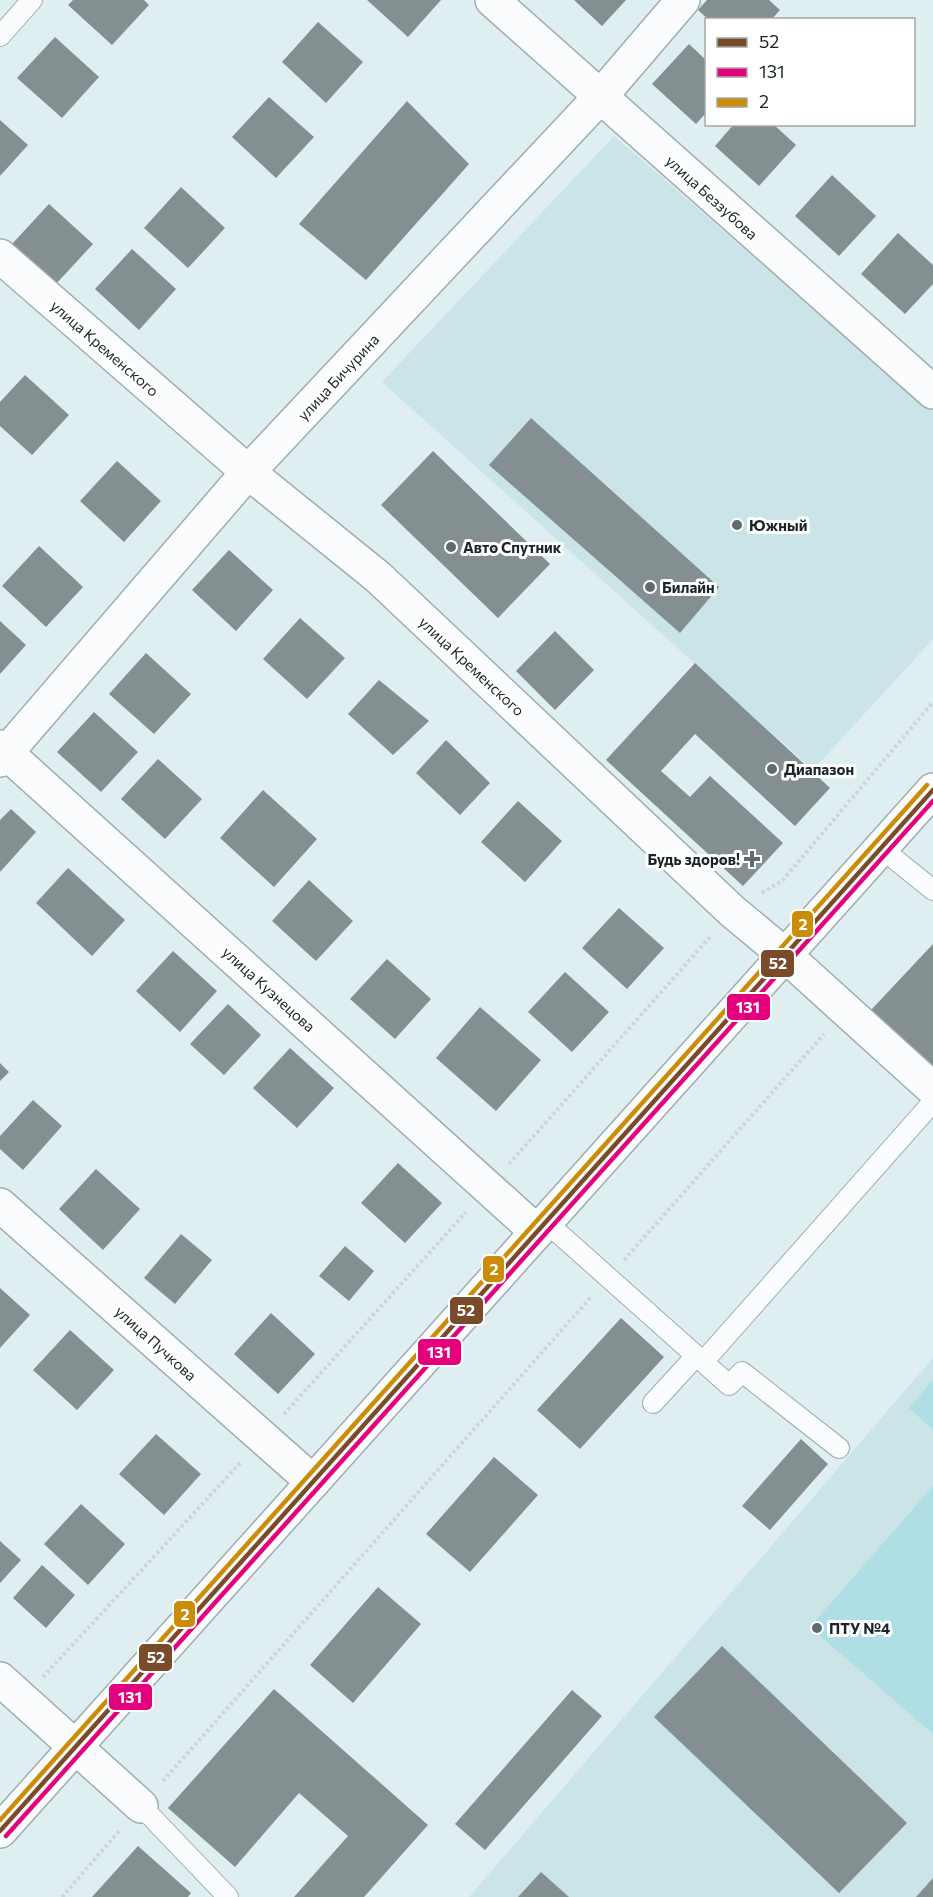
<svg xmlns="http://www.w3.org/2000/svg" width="933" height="1897" font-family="Commissioner,sans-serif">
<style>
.built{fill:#cae4e8}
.green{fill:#b0dee5}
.building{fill:#848f91}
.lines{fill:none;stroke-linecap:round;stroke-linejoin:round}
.lane-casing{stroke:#a1acae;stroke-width:22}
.street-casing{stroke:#a1acae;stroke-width:36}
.secondary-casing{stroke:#a1acae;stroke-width:36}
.path{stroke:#d0d4d5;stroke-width:4;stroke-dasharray:3 3;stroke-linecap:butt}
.lane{stroke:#fafcfd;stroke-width:20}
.street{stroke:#fafcfd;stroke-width:33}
.secondary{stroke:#fafcfd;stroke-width:33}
.bus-1-casing{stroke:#fff;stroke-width:9}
.bus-2-casing{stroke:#fff;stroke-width:9}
.bus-3-casing{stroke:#fff;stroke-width:9}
.bus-1{stroke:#7a4b2a;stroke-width:4.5}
.bus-2{stroke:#e5007d;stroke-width:4.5}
.bus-3{stroke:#cb8c08;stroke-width:4.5}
.poi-dot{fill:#606b6e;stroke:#fff;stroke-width:2}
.labels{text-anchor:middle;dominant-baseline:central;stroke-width:6;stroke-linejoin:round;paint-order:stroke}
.street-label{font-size:15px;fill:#1b2527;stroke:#fff}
.poi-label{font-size:15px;font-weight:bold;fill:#1b2527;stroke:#fff;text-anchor:start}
.line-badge{stroke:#fff;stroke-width:2}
.badge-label{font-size:16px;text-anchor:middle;font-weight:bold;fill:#fff}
</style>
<rect width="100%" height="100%" fill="#dfeef1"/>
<path class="built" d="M614,136L933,412V639L813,770L382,382Z
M933,1358V1897H469Z"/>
<path class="green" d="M933,1380V1430L909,1408Z
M933,1486V1734L810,1627Z"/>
<path class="building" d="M73,0H144L149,5L112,45L68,5Z
M367,0H441L408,37Z
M574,0H626L602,26Z
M707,0H769L780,10L771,20H709L698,10Z
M318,22L363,62L326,103L282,62Z
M55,37L99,77L62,118L17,78Z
M689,44L706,60V113L696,124L652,84Z
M269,97L314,137L276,178L232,137Z
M407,101L469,164L366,280L299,224Z
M0,120L28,145L0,176Z
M734,124H773L796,145L759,186L715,146Z
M832,175L876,216L839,256L795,216Z
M181,187L225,228L188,268L144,228Z
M49,204L93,244L56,284L12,244Z
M898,233L933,265V284L905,314L861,274Z
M132,249L176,289L139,330L95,289Z
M25,375L69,415L32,455L0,426V402Z
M531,418L719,587L680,633L489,465Z
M433,451L550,564L498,618L381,505Z
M117,461L161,501L124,542L80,501Z
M39,546L83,587L46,627L2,586Z
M229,550L273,590L236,631L192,590Z
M300,618L345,658L307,699L263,659Z
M0,621L26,645L0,674Z
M555,631L594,670L555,710L516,671Z
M146,653L191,694L154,734L109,694Z
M695,663L830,788L795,826L695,734L661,771L690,797L710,776L783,843L743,886L606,760Z
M379,680L429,721L393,755L348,714Z
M94,712L138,752L101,792L57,752Z
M446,740L490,783L460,815L416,773Z
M158,759L202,799L165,839L121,799Z
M263,790L317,839L274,887L220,838Z
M518,801L562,841L525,882L481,842Z
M11,809L36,832L0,872V820Z
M68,868L125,920L92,956L36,903Z
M309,880L353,921L316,961L272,921Z
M619,908L664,948L627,989L582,948Z
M933,944V1067L871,1010Z
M173,951L217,991L180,1032L136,991Z
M387,959L431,999L395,1039L350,999Z
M565,972L609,1012L572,1052L528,1012Z
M228,1004L261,1035L224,1075L190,1044Z
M480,1007L541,1060L496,1111L436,1058Z
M290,1048L334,1088L297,1128L253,1088Z
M0,1063L9,1072L0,1081Z
M33,1100L62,1126L23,1170L0,1149V1136Z
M398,1163L442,1203L405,1243L361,1203Z
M96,1169L140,1209L103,1250L59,1209Z
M181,1234L212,1260L175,1304L144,1278Z
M345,1246L374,1271L349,1301L319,1276Z
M0,1288L30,1315L0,1348Z
M271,1313L315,1354L278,1394L234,1354Z
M621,1318L664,1357L580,1449L537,1410Z
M70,1330L114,1370L77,1410L33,1370Z
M156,1434L201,1474L164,1515L119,1474Z
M801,1439L828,1464L770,1530L742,1506Z
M494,1457L538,1495L470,1572L426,1534Z
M81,1504L125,1544L88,1585L44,1544Z
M0,1541L21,1560L0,1583Z
M42,1565L75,1595L46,1628L13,1598Z
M378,1587L421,1624L353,1703L310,1665Z
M722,1646L907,1823L839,1893L654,1717Z
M274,1689L428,1825L364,1897H294L348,1836L299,1793L235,1867L168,1808Z
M572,1690L602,1716L485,1850L455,1824Z
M138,1846L191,1893L188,1897H92Z
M541,1872L569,1897H518Z
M933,1878V1897H916Z"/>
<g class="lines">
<defs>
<path id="lane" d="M0,36L32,0
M881,848L933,890
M546,1222L729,1385L742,1372L839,1448
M703,1362L933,1102
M653,1403L696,1356
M141,1806L228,1897"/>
<path id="street" d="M492,0L933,392
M0,256L248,472L378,577L732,911L785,955L933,1089
M0,747L537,1232
M0,760L248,472L600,97L683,0
M0,1205L313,1482
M0,1679L141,1806"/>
<path id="secondary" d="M0,1831L933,790"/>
</defs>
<use href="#lane" class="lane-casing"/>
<use href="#street" class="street-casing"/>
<use href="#secondary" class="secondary-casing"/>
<path class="path" d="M762,893L783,880L933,702
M509,1164L711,936
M624,1260L824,1034
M284,1414L466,1212
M43,1677L241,1462
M163,1781L591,1297
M62,1897L120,1830"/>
<use href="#lane" class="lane"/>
<use href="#street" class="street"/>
<use href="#secondary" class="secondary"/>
<defs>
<path id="bus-1" d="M0,1831L933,790"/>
<path id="bus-2" d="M6,1836L933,801"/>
<path id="bus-3" d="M0,1820L927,785"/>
</defs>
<use href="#bus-1" class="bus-1-casing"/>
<use href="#bus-2" class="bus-2-casing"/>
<use href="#bus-3" class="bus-3-casing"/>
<use href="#bus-1" class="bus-1"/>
<use href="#bus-2" class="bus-2"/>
<use href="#bus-3" class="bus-3"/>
</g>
<g class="poi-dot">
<circle cx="737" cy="525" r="6"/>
<circle cx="451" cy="547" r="6"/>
<circle cx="650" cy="587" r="6"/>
<circle cx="772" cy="769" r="6"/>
<path d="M749 850h6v6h6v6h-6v6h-6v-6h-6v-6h6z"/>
<circle cx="817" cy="1628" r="6"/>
</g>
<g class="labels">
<g class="street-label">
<text transform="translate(712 197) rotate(42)">улица Беззубова</text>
<text transform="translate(105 348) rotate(41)">улица Кременского</text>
<text transform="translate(338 377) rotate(-47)">улица Бичурина</text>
<text transform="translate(472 666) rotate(43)">улица Кременского</text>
<text transform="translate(269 989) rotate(42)">улица Кузнецова</text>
<text transform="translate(156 1343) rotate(42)">улица Пучкова</text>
</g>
<g class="poi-label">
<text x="749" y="525">Южный</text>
<text x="463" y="547">Авто Спутник</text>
<text x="662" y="587">Билайн</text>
<text x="784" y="769">Диапазон</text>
<text x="740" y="859" text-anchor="end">Будь здоров!</text>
<text x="829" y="1628">ПТУ №4</text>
</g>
</g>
<g class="line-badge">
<rect x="791" y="910" width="23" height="28" rx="6" fill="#cb8c08"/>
<rect x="760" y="949" width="35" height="29" rx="6" fill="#7a4b2a"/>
<rect x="726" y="993" width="45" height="28" rx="6" fill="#e5007d"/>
<rect x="482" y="1255" width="23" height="28" rx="6" fill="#cb8c08"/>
<rect x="449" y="1296" width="35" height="29" rx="6" fill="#7a4b2a"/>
<rect x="417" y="1338" width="45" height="28" rx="6" fill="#e5007d"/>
<rect x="173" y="1600" width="23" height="28" rx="6" fill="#cb8c08"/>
<rect x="138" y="1643" width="35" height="29" rx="6" fill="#7a4b2a"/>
<rect x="108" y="1683" width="45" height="28" rx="6" fill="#e5007d"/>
</g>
<g class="badge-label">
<text x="803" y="930">2</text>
<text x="778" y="969">52</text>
<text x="748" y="1013">131</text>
<text x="494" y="1275">2</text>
<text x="466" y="1316">52</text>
<text x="439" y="1358">131</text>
<text x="185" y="1620">2</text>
<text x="156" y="1663">52</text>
<text x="130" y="1703">131</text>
</g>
<rect x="705" y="18" width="210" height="108" fill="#ffffff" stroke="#a4a8a9" stroke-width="1.5"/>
<rect x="717" y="38" width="30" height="9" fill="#7a4b2a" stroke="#a4a8a9" stroke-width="1.5"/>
<text x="759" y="48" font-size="18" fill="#1b2527">52</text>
<rect x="717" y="68" width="30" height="9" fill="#e5007d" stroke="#a4a8a9" stroke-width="1.5"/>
<text x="759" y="78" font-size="18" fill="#1b2527">131</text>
<rect x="717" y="98" width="30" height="9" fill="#cb8c08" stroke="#a4a8a9" stroke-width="1.5"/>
<text x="759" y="108" font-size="18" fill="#1b2527">2</text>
</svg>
